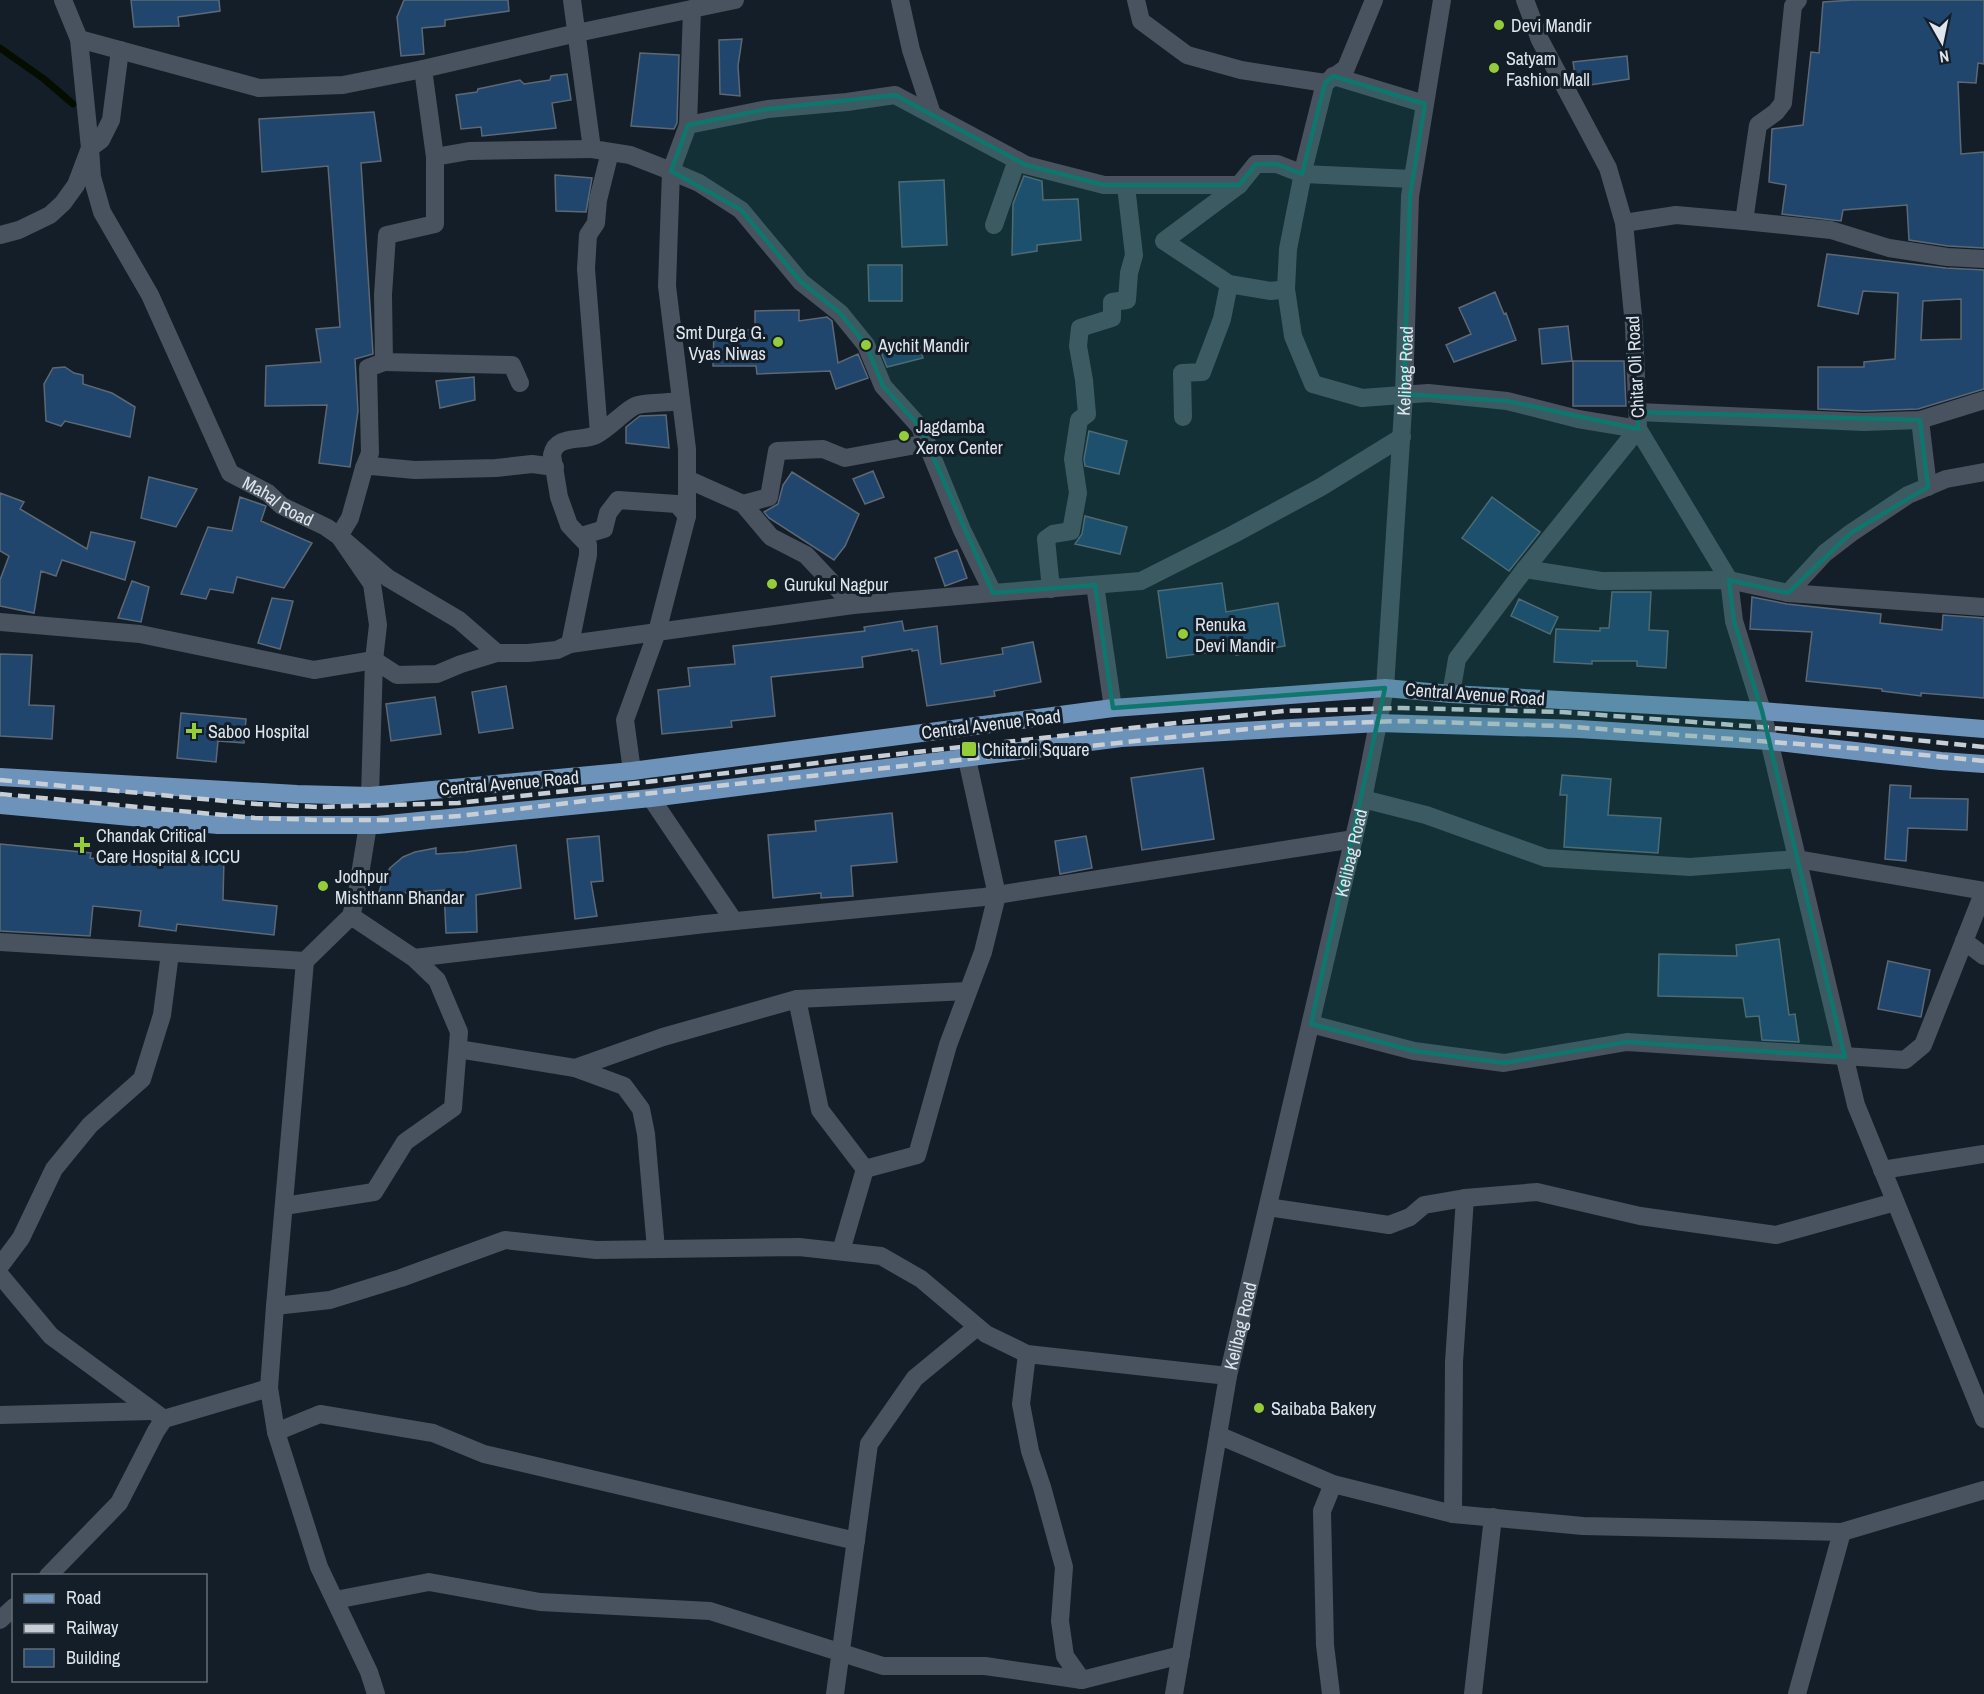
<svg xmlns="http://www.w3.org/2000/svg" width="1984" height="1694" font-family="'Archivo Narrow',sans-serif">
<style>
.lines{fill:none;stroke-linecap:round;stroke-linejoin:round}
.stream{stroke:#050d00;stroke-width:7}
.building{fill:#20466d;stroke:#5d6874;stroke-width:1.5;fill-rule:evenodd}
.street{stroke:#48535f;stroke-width:18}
.secondary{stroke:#48535f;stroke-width:18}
.primary{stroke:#6e93bb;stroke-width:18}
.rail{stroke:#c8ced5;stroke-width:4.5;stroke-dasharray:12 6;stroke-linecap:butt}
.marked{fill:#0f766e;fill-opacity:0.2;stroke:#0f766e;stroke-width:4.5;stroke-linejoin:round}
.poi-dot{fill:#95cc3a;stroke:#141e28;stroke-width:2}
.labels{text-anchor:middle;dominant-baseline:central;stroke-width:6;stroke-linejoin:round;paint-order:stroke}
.poi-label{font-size:18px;fill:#dfe5ec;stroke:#141e28;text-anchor:start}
.street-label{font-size:18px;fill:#dfe5ec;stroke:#141e28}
</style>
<rect width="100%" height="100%" fill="#141e28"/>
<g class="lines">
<path class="stream" d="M0,48L44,79L73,104"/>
</g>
<path class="building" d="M131,0H219L220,11L178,17L179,26L134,27Z
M404,0H508L509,11L445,20V26L422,28L424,54L401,56L397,17Z
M1853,0H1984V64L1978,63L1976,83L1958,82L1961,154L1984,152V248L1948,246L1909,240L1907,205L1843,210L1841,221L1782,214L1786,185L1769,182L1772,129L1803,125L1811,52L1819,53L1823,2Z
M742,39L738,66L740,96L720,94L719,40Z
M640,53L679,55L677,123L674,129L631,126Z
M1627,56L1629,79L1577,87L1573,62Z
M567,74L571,100L552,103L556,128L482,136L481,127L461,129L456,95L477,92L478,89L520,80L524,84L550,80L551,76Z
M374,112L381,161L361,163L373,354L355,359L358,411L350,467L319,463L327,405L265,406L266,366L321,362L316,329L340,327L328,166L262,172L259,119Z
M555,175L592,178L586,212L556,211Z
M1024,176L1042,181L1043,200L1078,199L1081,240L1037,245V251L1012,255L1013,204Z
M944,180L947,245L902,247L899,182Z
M1827,254L1946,268L1984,270V389L1918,409L1864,411L1818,409V367H1864V362L1895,359L1898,293L1863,291L1858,314L1818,306ZM1961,299V339L1921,340L1923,301Z
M868,265H902V301H869Z
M1495,292L1504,314L1506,313L1516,340L1454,362L1446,345L1471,334L1459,308Z
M799,310V321L827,317L832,321L838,363L858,354L868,378L836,389L830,371L757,374L756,366H713L714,329L755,330V311Z
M1568,326L1572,361L1542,364L1539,329Z
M918,341L923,358L887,367L880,350Z
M1573,361H1624L1626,406H1573Z
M65,367L74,373L83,375V384L112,393L135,407L130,437L65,421L61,426L46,421L44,384L53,368Z
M474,377L475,400L440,408L436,381Z
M666,415L669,448L626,443V427L636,419L640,416Z
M1089,431L1127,441L1119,474L1085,466L1084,459Z
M873,471L884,497L865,504L853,479Z
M792,472L859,514L845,546L834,560L769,518L764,512L778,504L783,485Z
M149,477L197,489L176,527L141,518Z
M0,493L24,502L20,509L87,549L91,532L135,542L125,580L62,560L56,576L41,571L34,613L0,606V580L9,556L0,551Z
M240,497L266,506L261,521L312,543L284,588L237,577L233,593L210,589L206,599L181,594L208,527L232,531Z
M1492,497L1540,532L1509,571L1462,538Z
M1085,516L1127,527L1120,554L1075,544L1082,534Z
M957,550L967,578L945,586L935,558Z
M132,581L149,587L141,622L118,618Z
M1222,583L1226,612L1278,603L1285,646L1236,655L1235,649L1167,658L1158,591Z
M1612,592H1651L1649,630L1668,631L1666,668L1637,666V661H1592V664L1554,662L1556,629L1600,631V628H1609Z
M1752,597L1787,604L1881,614L1880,623L1942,630L1943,615L1984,618V698L1921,693V696L1882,691V689L1806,681L1812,632L1750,629Z
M272,598L293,601L280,649L258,643Z
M1519,599L1558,617L1550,634L1511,616Z
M902,621L904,631L937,626L941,664L1003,654L1002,648L1033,642L1041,682L994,691L995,696L927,706L918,650L912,651V649L862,657L863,667L771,677L775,716L731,721L732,727L662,734L658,690L690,686L688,668L735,664L733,646L865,631L864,627Z
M0,654L32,655L29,705L54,706L52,739L0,736Z
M506,686L513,728L479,733L472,692Z
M435,697L441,734L391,741L386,704Z
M181,713L246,719L244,743L218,741L216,762L177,758Z
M1203,768L1214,839L1142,850L1131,778Z
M1562,775L1611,779L1608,815L1661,818L1658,853L1564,847L1567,795H1560Z
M1890,785L1911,786L1910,798L1968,799L1967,830L1908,828L1906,861L1885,859Z
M892,813L897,862L851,866L853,896L821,898V893L773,898L768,835L816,831L815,821Z
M599,836L603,881L591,882L597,916L575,919L567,839Z
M1086,836L1092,868L1060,874L1055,841Z
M0,844L91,853L90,858L146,864V858L193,863L194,857L224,859L223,900L277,906L274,935L177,924L176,931L139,926L141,911L93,906L90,936L0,931Z
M516,845L521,888L476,895L477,932L446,933L444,890L378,895L383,880L390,868L403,857L415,852L436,848V854L465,852Z
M1779,939L1789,1015L1795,1014L1799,1042L1762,1040L1759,1016L1746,1017L1743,998L1658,996L1659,954L1737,956L1736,945Z
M1888,961L1930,970L1921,1017L1878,1009Z"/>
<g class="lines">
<g class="street">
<path d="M572,0L592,149L630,155L671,171L699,183L741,210L801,282L840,313L866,345L883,386L920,427L962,530L993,593L1141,581L1234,534L1321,487L1402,437"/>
<path d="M900,0L911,50L932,114"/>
<path d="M1136,0L1141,21L1187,55L1241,70L1325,83"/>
<path d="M1374,0L1346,68L1325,83L1305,163L1288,249L1286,289L1293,336L1313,384L1362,398L1428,393L1507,401L1578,419L1638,429L1729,580L1734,621L1762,711"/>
<path id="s1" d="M120,50L111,120L101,140L90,148L92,177L102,212L150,295L230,473L268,493L282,506L326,527L339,536L372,584L378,625L374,660L370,796"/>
<path d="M423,69L435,157V224L387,235L383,295L384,362L512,365L520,383"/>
<path d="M1333,76L1425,104"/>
<path d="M688,125L692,9"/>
<path d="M435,157L469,151L592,149"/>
<path d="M1239,185L1164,241L1229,284L1271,291L1286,289"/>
<path d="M1744,221L1758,125L1776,112L1783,103L1793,6L1798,0"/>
<path d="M1624,223L1676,215L1744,221L1831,230L1889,248L1947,257L1984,259"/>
<path d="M994,225L1017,160"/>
<path d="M1638,412L1864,422L1920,420L1984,400"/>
<path d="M1183,417L1182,373L1202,372L1222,319L1229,284"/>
<path d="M1920,420L1928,487"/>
<path d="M599,433L586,269L588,235L596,223L598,200L610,152"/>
<path d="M364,468L370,453L368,368L384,362"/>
<path d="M687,479L743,504L771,537L806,555L853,605"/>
<path d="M743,504L769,497L777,451L823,449L845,458L927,443"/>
<path d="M581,536L604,529L608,513L618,500L677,504L687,516"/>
<path d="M1525,569L1601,581L1729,580L1788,593L1984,607"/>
<path d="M1095,585L1113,708"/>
<path d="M1051,589L1046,539L1053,534L1071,531L1078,493L1073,459L1079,420L1087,414L1084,380L1078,346L1080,328L1112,318V302L1127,300L1129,273L1134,255L1126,186"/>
<path d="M1788,593L1825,553L1851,533L1908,495L1946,479L1984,472"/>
<path d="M0,622L140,634L314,670L374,660L397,675L437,674L461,664L497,653H528L557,650L570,644L853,605L993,593"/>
<path d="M570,644L588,555V545L569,525L559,497L552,455C556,434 581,442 596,435C609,429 628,407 638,405C652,402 667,403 681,401"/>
<path d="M497,653L459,620L388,578L339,536L350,518L364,468L371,466L415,470L496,468L532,464L555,467"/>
<path d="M1451,694L1457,659L1525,569L1638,429L1634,326L1624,223L1608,168L1540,40L1525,0"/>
<path d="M632,771L625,720L657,632L687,516V449L667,286L671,171L688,125L768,109L847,102L895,95L1026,165L1104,185H1239L1256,164H1277L1303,174L1412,179"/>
<path d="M651,798L734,921"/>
<path d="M1363,799L1426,815L1546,858L1690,867L1797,859L1984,891"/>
<path d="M1964,941L1984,956"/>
<path d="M0,942L305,961L275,1306"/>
<path d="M414,958L705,924L984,897L1354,839"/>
<path d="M305,961L351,916L357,893L368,825"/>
<path d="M797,999L820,1110L865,1169"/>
<path d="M1311,1024L1414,1051L1504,1063L1627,1042L1905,1060L1923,1045L1984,891"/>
<path d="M458,1049L575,1068L663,1037L797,999L968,991"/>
<path d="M575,1068L624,1086L641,1109L646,1134L656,1249"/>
<path d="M1882,1170L1984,1154"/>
<path d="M284,1206L374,1192L405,1142L453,1108L459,1032L437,980L414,958L351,916"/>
<path d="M1268,1207L1389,1225L1410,1217L1424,1205L1465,1198"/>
<path d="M841,1251L865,1169L917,1155L948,1045L983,952L997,895L967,759"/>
<path d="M0,1266L21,1238L54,1169L90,1125L142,1079L162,1015L170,953"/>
<path d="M0,1275L51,1336L164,1419"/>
<path d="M1027,1354L1228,1376"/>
<path d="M269,1388L275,1306L330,1300L401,1278L505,1240L596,1250L799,1247L881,1256L921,1279L986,1334L1027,1354L1021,1404L1030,1451L1042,1487L1064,1567L1060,1621L1065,1656L1082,1680L1181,1655"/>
<path d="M0,1415L151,1411"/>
<path d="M276,1432L320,1414L433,1433L484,1454L856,1541"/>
<path d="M1218,1435L1333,1484L1453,1514L1583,1526L1842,1532L1984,1490"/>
<path d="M1453,1514L1454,1362L1465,1198L1537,1192L1640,1216L1776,1235L1895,1202"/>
<path d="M48,1576L119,1503L156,1431L164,1419L269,1388L276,1432L319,1567L369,1672L376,1694"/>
<path d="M335,1600L429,1582L540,1602L710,1611L883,1666H985L1082,1680"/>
<path d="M0,1620L14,1607"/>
<path d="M835,1694L869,1444L915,1378L977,1327"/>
<path d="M1331,1694L1325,1645L1322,1511L1333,1484"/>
<path d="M1473,1694L1493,1517"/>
<path d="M1797,1694L1842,1532"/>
</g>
<g class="secondary">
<path d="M79,39L259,88L343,85L423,69L577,33L735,0"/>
<path d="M0,235L19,230L50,215L63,203L76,185L90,148L79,39L63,0"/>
<path d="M1762,711L1856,1105L1984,1419"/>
<path id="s2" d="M1174,1694L1228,1376L1363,799L1385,688L1404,394L1410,196L1442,0"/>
</g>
<path class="primary" d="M0,777L297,794L370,796L632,771L1113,708L1385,688L1451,694L1762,711L1984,729
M0,805L218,825H378L651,798L1121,738L1378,723L1579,729L1769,741L1941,761L1984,764"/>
<path class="rail" d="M0,780L257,804L319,807L458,803L1284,711L1402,708L1562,712L1865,735L1984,747
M0,794L255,818L319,820H397L459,816L643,794L1285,725L1402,721L1561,726L1864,749L1984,761"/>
</g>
<path class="marked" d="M1333,76L1425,104L1410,196L1404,394L1507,401L1638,429V412L1920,420L1928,487L1851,533L1788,593L1729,580L1734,621L1762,711L1845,1057L1627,1042L1504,1063L1414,1051L1311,1024L1385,688L1113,708L1095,585L993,593L920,427L883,386L866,345L840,313L801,282L741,210L671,171L688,125L768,109L895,95L1026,165L1104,185H1239L1256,164H1277L1302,174L1325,83Z"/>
<g class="poi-dot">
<circle cx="1499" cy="25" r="6"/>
<circle cx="1494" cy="68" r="6"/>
<circle cx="778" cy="342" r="6"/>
<circle cx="866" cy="345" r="6"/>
<circle cx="904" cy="436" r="6"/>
<circle cx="772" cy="584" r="6"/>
<circle cx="1183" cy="634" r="6"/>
<path d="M191 722h6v6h6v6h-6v6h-6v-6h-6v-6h6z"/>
<rect x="961" y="741" width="16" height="16" rx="3"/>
<path d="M79 836h6v6h6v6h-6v6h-6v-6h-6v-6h6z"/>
<circle cx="323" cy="886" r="6"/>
<circle cx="1259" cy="1408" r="6"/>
</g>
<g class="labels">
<g class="poi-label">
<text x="1511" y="25">Devi Mandir</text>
<text x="1506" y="58">Satyam<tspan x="1506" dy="21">Fashion Mall</tspan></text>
<text x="766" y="332" text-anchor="end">Smt Durga G.<tspan x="766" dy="21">Vyas Niwas</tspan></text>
<text x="878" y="345">Aychit Mandir</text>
<text x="916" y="426">Jagdamba<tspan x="916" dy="21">Xerox Center</tspan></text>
<text x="784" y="584">Gurukul Nagpur</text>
<text x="1195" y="624">Renuka<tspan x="1195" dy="21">Devi Mandir</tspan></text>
<text x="208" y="731">Saboo Hospital</text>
<text x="982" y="749">Chitaroli Square</text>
<text x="96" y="835">Chandak Critical<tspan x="96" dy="21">Care Hospital &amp; ICCU</tspan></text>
<text x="335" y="876">Jodhpur<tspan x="335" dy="21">Mishthann Bhandar</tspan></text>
<text x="1271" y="1408">Saibaba Bakery</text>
</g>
<g class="street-label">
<text transform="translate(1635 367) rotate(-93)">Chitar Oli Road</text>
<text stroke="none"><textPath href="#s2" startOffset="1346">Kelibag Road</textPath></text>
<text stroke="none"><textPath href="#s1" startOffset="519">Mahal Road</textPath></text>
<text transform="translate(1475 694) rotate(4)">Central Avenue Road</text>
<text transform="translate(991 724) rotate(-7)">Central Avenue Road</text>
<text transform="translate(509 783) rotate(-5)">Central Avenue Road</text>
<text stroke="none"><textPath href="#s2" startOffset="860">Kelibag Road</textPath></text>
<text stroke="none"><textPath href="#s2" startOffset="374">Kelibag Road</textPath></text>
</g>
</g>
<rect x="12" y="1574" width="195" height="108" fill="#141e28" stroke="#656e76" stroke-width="1.5"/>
<rect x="24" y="1594" width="30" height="9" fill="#6e93bb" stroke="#656e76" stroke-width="1.5"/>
<text x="66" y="1604" font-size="18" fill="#dfe5ec">Road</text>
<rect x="24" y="1624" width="30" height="9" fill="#c8ced5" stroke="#656e76" stroke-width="1.5"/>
<text x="66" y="1634" font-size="18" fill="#dfe5ec">Railway</text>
<rect x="24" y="1649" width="30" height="18" fill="#20466d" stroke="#656e76" stroke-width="1.5"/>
<text x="66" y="1664" font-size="18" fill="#dfe5ec">Building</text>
<g transform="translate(1942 42) rotate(171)" stroke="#141e28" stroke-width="4.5" paint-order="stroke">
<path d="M0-4.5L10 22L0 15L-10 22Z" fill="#dfe5ec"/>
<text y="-9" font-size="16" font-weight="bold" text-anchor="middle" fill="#dfe5ec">N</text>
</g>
</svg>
